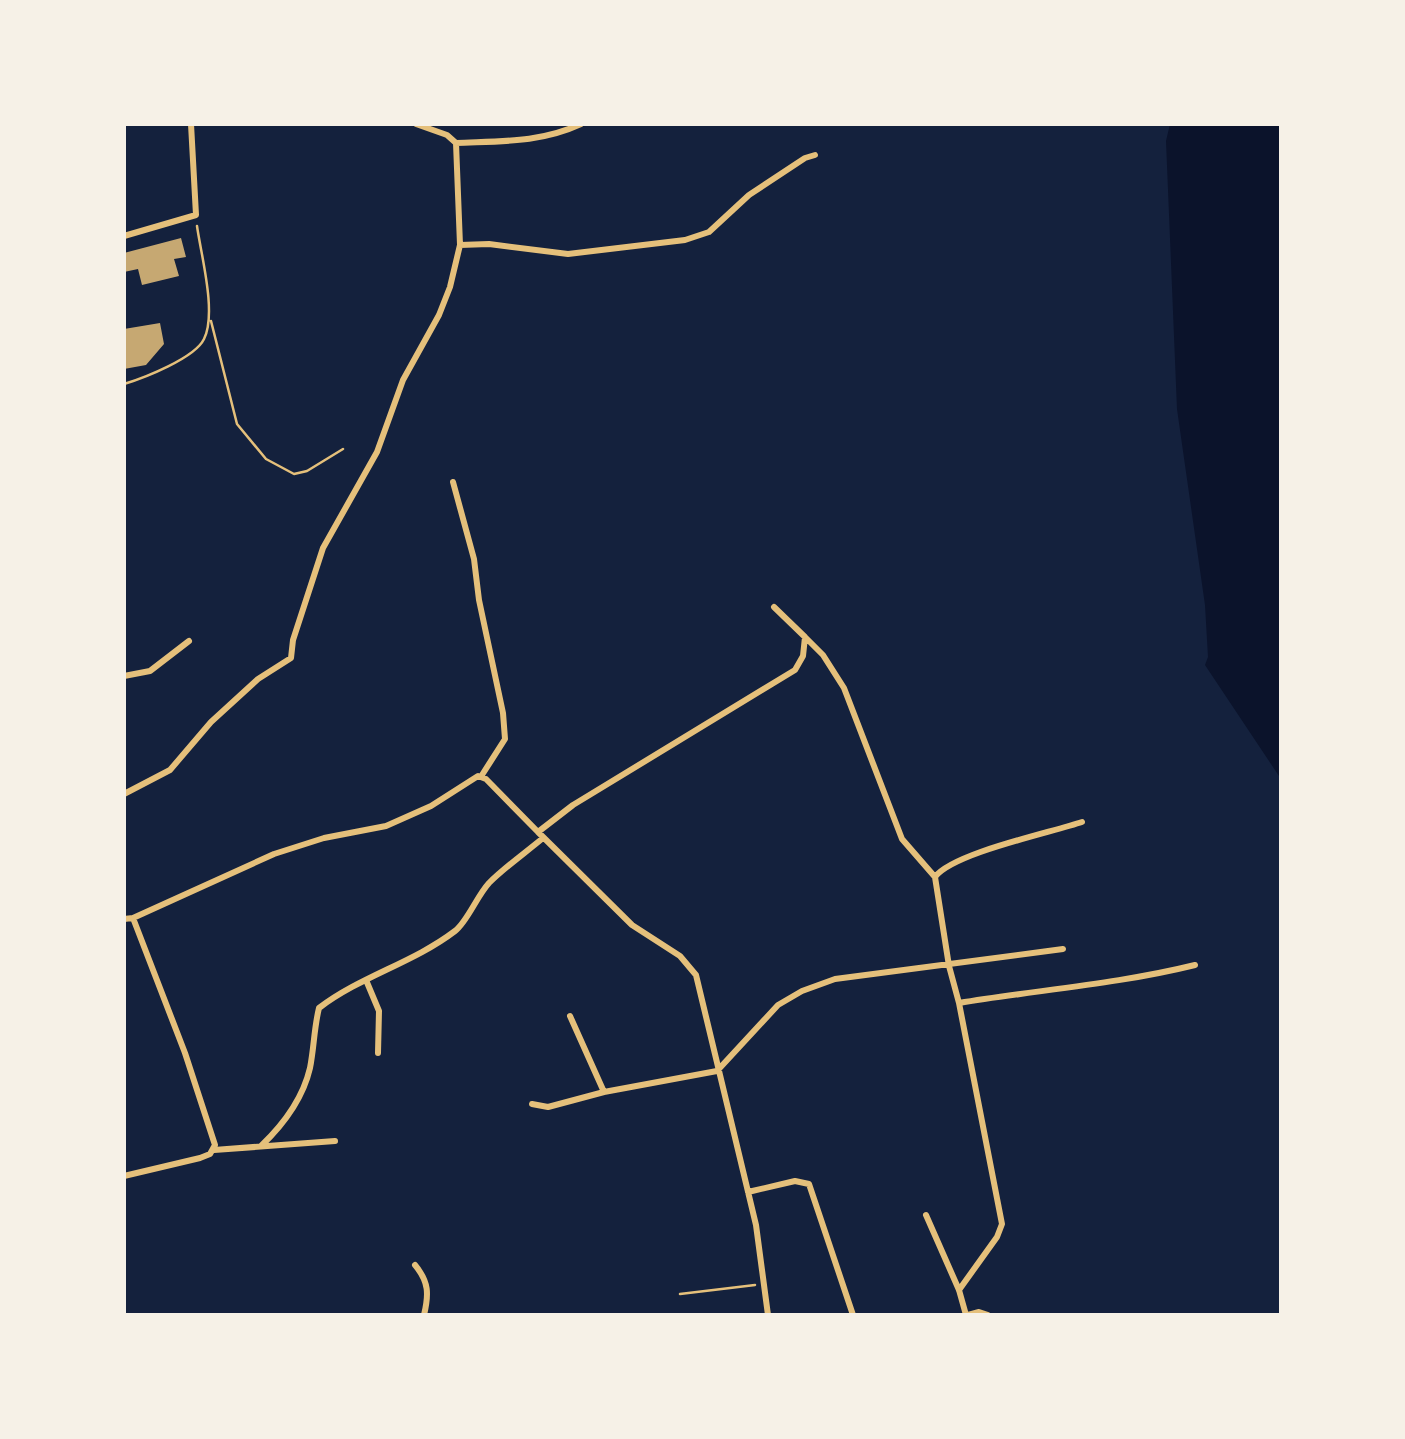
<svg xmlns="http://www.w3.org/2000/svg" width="1405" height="1439" font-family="Helvetica,sans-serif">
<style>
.water{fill:#0b132b}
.building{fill:#c6a872}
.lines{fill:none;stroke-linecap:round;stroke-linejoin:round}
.path{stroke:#e5c07b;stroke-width:2.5}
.minor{stroke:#e5c07b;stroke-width:6}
</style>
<rect width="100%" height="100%" fill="#14213d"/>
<path class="water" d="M1170,124H1281V779L1205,665L1208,657L1205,605L1177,409L1166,141Z"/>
<path class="building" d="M181,238L186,257L174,259L179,276L142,285L138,269L124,272V253Z
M160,323L164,344L146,365L124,369V329Z"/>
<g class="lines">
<path class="path" d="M211,321L237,424L266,459L294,474L307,471L343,449
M124,384C144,378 195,358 204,339C217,313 201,255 197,226
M680,1294L755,1285"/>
<path class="minor" d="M456,143C500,141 540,143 581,124
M124,236L196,215L191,124
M460,245L489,244L568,254L685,240L709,232L749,195L805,158L815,155
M453,482L474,559L479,600L503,713L505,739L482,775
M805,637L823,655L844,688L902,839L935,877
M124,676L150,671L189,641
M124,794L170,770L211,722L258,679L291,658L293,640L323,548L377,452L403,380L439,315L450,287L460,245L456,143L447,135L416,124
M133,918L274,854L324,838L386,826L431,806L478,776L486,779L538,832
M124,919L133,918L185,1053L215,1145L210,1154L200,1158L124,1176
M366,980L379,1011L378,1053
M959,1003C1038,990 1118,984 1195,965
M570,1016L604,1092
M532,1104L548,1107L604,1092L717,1071L778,1005L802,991L835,979L1063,949
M261,1146C283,1125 303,1098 310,1068C314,1048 314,1028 319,1008C361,976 413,963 455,931C467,922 477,896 489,883C505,867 525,853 543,838
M214,1150L335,1141
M748,1192L795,1181L809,1184L853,1315
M926,1215L959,1290L966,1315
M415,1265C429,1282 429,1294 424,1315
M959,1290L997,1237L1002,1224L959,1003L949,966L935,877C953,853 1049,833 1082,822
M768,1315L756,1225L696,975L680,956L632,925L538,832L573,805L795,670L803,656L805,637L774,607
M968,1315L979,1312L988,1315"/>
</g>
<rect width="1405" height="1439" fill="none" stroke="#f6f1e7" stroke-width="252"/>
</svg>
